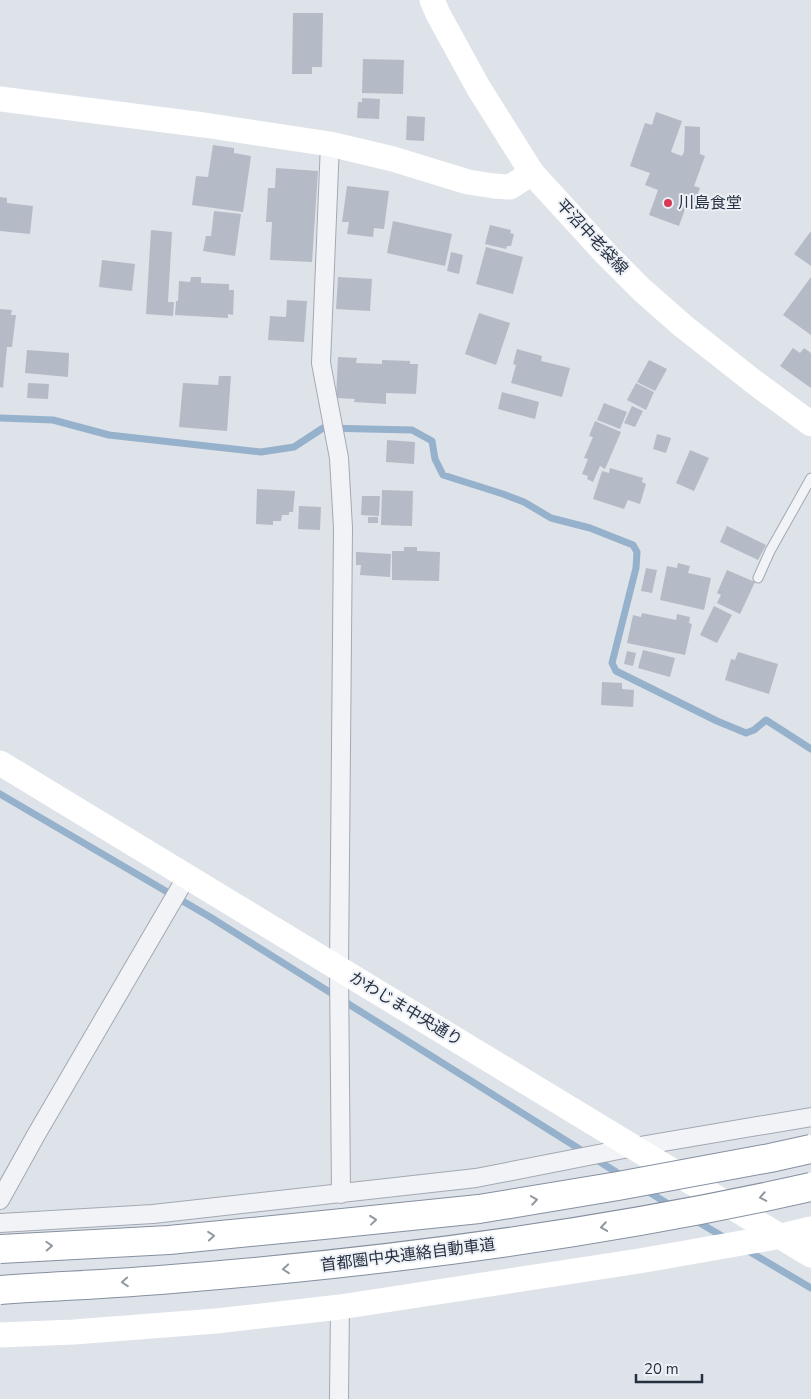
<svg xmlns="http://www.w3.org/2000/svg" width="811" height="1399" font-family="'Nunito Sans','Noto Sans JP',sans-serif">
<style>
.lines{fill:none;stroke-linecap:round;stroke-linejoin:round}
.stream{stroke:#96b1cb;stroke-width:7}
.building{fill:#b5bbc6}
.lane-casing{stroke:#a3a9b3;stroke-width:11}
.street-casing{stroke:#a3a9b3;stroke-width:20}
.lane{stroke:#f1f3f7;stroke-width:9}
.street{stroke:#f1f3f7;stroke-width:18}
.secondary{stroke:#fff;stroke-width:25}
.highway-bridge-casing{stroke:#8490a0;stroke-width:30;stroke-linecap:butt}
.highway-bridge{stroke:#fff;stroke-width:28}
.oneway{stroke:#9298a0}
.poi-dot{fill:#d73954;stroke:#edf1f6;stroke-width:2}
.labels{text-anchor:middle;dominant-baseline:central;stroke-width:4;stroke-linejoin:round;paint-order:stroke}
.poi-label{font-size:16px;fill:#263041;stroke:#edf1f6;text-anchor:start}
.street-label{font-size:16px;fill:#263041;stroke:#edf1f6}
</style>
<rect width="100%" height="100%" fill="#dee2e9"/>
<g class="lines">
<path class="stream" d="M0,418L53,420L109,435L261,452L294,447L323,428L412,430L432,441L435,459L443,475L503,494L524,502L551,518L590,528L633,545L637,552L636,568L612,663L616,671L717,721L746,733L754,730L766,720L811,749
M0,794L210,917L624,1177
M644,1189L673,1207
M693,1219L727,1239
M745,1249L811,1288"/>
</g>
<path class="building" d="M293,13H323L322,67H312V74H292Z
M363,59L404,60L403,94L362,93Z
M362,98L380,99L379,119L357,118L358,102H362Z
M656,112L682,121L671,152L682,156L684,152L685,126L700,127V154L705,156L694,186L700,188L694,204L688,201L679,226L649,215L658,190L645,185L650,173L630,166L645,123L652,125Z
M407,116L425,117L424,141L406,140Z
M213,145L234,148V153L251,156L243,212L192,205L196,176L208,177Z
M276,168L318,171L312,262L270,260L272,222H266L268,188H275Z
M347,186L389,191L384,229L374,228L373,237L347,234L349,222H342Z
M0,197L7,198V203L33,206L30,234L0,231Z
M214,211L241,214L235,256L203,251L206,236H211Z
M393,221L452,234L445,266L387,253Z
M490,225L511,230L510,233L514,234L511,246H507L506,249L485,244Z
M151,230L172,232L168,302H174L173,316L146,314Z
M811,231V266L794,254Z
M486,247L523,257L513,294L476,284Z
M451,252L463,255L459,274L447,271Z
M102,260L135,264L132,291L99,287Z
M191,277H201V283L229,284V290H234L233,315L228,314V318L175,315L176,301H178L179,281L190,282Z
M338,277L372,279L370,311L336,309Z
M811,277V335L783,315Z
M287,300L307,301L304,342L268,340L270,316L286,317Z
M0,309L12,310L11,315H16L12,347H7L3,388L0,387Z
M479,313L510,323L496,365L465,354Z
M793,348L800,353L804,348L811,353V388L780,366Z
M517,349L542,356L541,361L570,368L562,397L511,383L516,365L513,364Z
M27,350L69,353L68,377L25,373Z
M338,357L357,358L356,363L382,364V360L410,361V364H418L416,394L386,393V404L354,402L355,399L336,398Z
M649,360L667,369L655,391L637,382Z
M219,376H231L227,431L179,427L183,383L218,385Z
M28,383L49,384L48,399L27,398Z
M636,383L654,392L646,410L627,400Z
M502,392L539,402L535,419L498,409Z
M604,403L627,412L620,429L597,420Z
M632,406L643,411L635,427L624,423Z
M595,421L621,432L605,469L600,466L593,482L587,479L588,476L582,474L588,459L584,458L593,437L589,436Z
M657,434L671,438L666,453L653,449Z
M387,440L415,442L414,464L386,462Z
M690,450L709,458L694,491L676,483Z
M610,468L643,478L642,482L646,484L640,504L628,500L624,509L593,499L602,471L609,473Z
M257,489L295,491L293,512H289V515H282L281,521H273V525L256,524Z
M382,490L413,491L412,526L381,525Z
M362,496H380L379,516L361,515Z
M299,506L321,507L320,530L298,529Z
M368,517H378V523H368Z
M727,526L766,545L758,560L720,542Z
M404,547H417V551L440,552L439,581L392,580V551H404Z
M356,552L391,554L390,577L360,575L361,565H356Z
M678,563L690,566L688,573L711,578L704,610L660,600L667,566L677,568Z
M646,568L657,570L652,593L641,591Z
M727,570L755,582L740,614L717,603L721,595L717,593Z
M714,606L732,615L717,643L700,635Z
M642,613L676,620L677,614L690,617L689,623L692,624L685,655L627,643L633,615L641,617Z
M643,650L675,658L670,677L638,668Z
M627,651L636,653L633,666L624,664Z
M738,652L778,664L769,694L725,680L731,659L735,660Z
M602,682L622,683V689L634,690L633,707L601,705Z"/>
<g class="lines">
<defs>
<path id="lane" d="M758,578L770,551L811,478"/>
<path id="street" d="M330,144L321,363L339,458L343,528L339,968L341,1194
M0,1200L36,1135L187,876
M0,1223L153,1214L476,1178L634,1147L811,1117
M339,1399L340,1307"/>
</defs>
<use href="#lane" class="lane-casing"/>
<use href="#street" class="street-casing"/>
<use href="#lane" class="lane"/>
<use href="#street" class="street"/>
<path class="secondary" d="M432,0L438,14L478,87L532,173L606,254L642,290L683,326L754,382L811,424
M0,99L204,125L330,144L393,159L468,182L494,186L510,187L532,173
M0,763L811,1255
M0,1335L74,1332L216,1321L340,1307L639,1261L782,1236L811,1229"/>
<defs>
<path id="highway-bridge" d="M0,1249L169,1240L323,1225L479,1209L618,1186L770,1158L811,1149
M0,1290C57,1286 115,1284 172,1279C387,1262 601,1234 811,1187"/>
</defs>
<use href="#highway-bridge" class="highway-bridge-casing"/>
<use href="#highway-bridge" class="highway-bridge"/>
</g>
<defs><path id="oneway-chevron" d="M-2-3.5L2.5 0L-2 3.5" fill="none" stroke-width="1.6" stroke-linecap="round" stroke-linejoin="round" transform="scale(1.25)"/></defs>
<g class="oneway">
<use href="#oneway-chevron" transform="translate(763 1197) rotate(169)"/>
<use href="#oneway-chevron" transform="translate(534 1200) rotate(-9)"/>
<use href="#oneway-chevron" transform="translate(373 1220) rotate(-6)"/>
<use href="#oneway-chevron" transform="translate(604 1227) rotate(171)"/>
<use href="#oneway-chevron" transform="translate(211 1236) rotate(-5)"/>
<use href="#oneway-chevron" transform="translate(49 1246) rotate(-3)"/>
<use href="#oneway-chevron" transform="translate(286 1269) rotate(175)"/>
<use href="#oneway-chevron" transform="translate(125 1282) rotate(176)"/>
</g>
<circle class="poi-dot" cx="668" cy="203" r="5"/>
<g class="labels">
<g class="poi-label">
<text x="678" y="203">川島食堂</text>
</g>
<g class="street-label">
<text transform="translate(592 237) rotate(47)">平沼中老袋線</text>
<text transform="translate(406 1009) rotate(31)">かわじま中央通り</text>
<text transform="translate(408 1255) rotate(-7)">首都圏中央連絡自動車道</text>
</g>
</g>
<path d="M636 1374v8h66v-8" fill="none" stroke="#263041" stroke-width="2.5"/>
<text x="644" y="1374" font-size="15" fill="#263041" stroke="#edf1f6" stroke-width="4" paint-order="stroke">20 m</text>
</svg>
